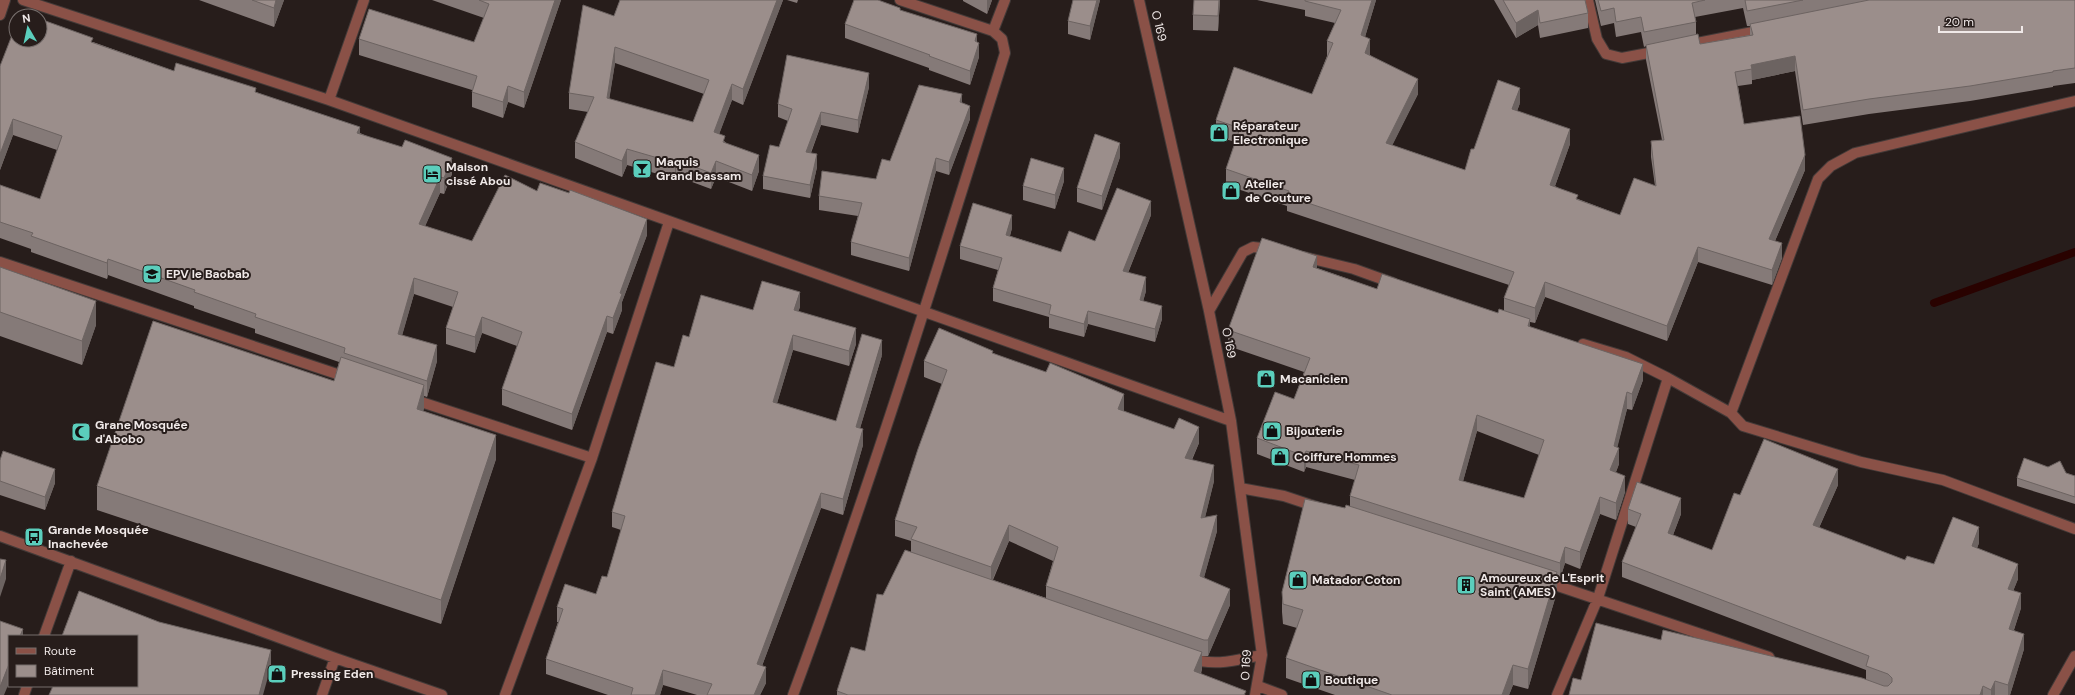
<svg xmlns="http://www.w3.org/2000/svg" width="2075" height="695" font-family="'DM Sans',sans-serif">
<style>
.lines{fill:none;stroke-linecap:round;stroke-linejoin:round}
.stream{stroke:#290200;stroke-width:8}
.minor-casing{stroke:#433a38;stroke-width:12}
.minor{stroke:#8a5147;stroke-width:10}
.wall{fill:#857a78;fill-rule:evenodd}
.shaded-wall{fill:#6c6361}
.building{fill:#9b8e8b;stroke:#6c6361;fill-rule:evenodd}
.labels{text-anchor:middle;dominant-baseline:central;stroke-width:4;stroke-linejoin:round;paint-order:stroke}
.street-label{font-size:12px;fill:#f0e9e8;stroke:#271d1b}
.poi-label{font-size:12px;font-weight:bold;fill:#f0e9e8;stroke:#271d1b;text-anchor:start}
</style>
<rect width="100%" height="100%" fill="#271d1b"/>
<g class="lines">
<path class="stream" d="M1934,303L2075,252"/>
<defs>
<path id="minor" d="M23,0L329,100L1231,421
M1139,0L1209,311L1231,421L1262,655L1255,695
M1588,0L1597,39L1606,54L1622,58L1659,51
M0,15L5,0
M993,31L1005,0
M1687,45L1763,30
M329,100L364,0
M1304,257L1354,269L1393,283
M0,262L349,378
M1209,311L1243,252L1253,247L1271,249
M1583,344L1626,357L1668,378L1731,413L1743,426L1861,462L1943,480L2075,529
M412,399L592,458
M1731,413L1818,179L1831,166L1855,153L2075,101
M1240,488L1284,496L1317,507
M0,536L335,658L442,695
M1543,581L1769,657
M44,636L71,561
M1189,658C1215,667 1236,660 1262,655
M1258,686L1282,695
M24,695L27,686
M322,695L335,658
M505,695L592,458L669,222
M793,695C871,484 938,268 1005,53L1002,39L993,31L900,0
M1557,695L1598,598L1668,378
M2053,695L2075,656"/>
</defs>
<use href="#minor" class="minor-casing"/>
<use href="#minor" class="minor"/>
</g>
<path class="wall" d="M199,0H284L274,27Z
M432,0H561L524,108L508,102L503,118L472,107V90L359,55V39L474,42L484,18Z
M620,0H783L743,105L732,100L719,134L725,142L759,171L752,191L716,177L711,189L676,176L675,179L627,165L622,177L575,158V142L588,112L569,109V93L614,16ZM615,63L704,94L693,122L609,99Z
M787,0H798L797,3Z
M963,0H992L987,14L963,1Z
M1100,0L1090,40L1068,34V21Z
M1220,0L1218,31L1193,30V15Z
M1257,0H1376L1365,37L1370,54V55L1418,94L1392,145L1465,170L1474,149L1520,103L1517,111L1570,144L1555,186L1578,199L1620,215L1655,186L1651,157V141L1662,140L1646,60V46L1644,47L1641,32L1616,37L1614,23L1601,26L1595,0H2075V83L2053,86V87L1970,101L1869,114L1803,125L1795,71L1752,80V84L1738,86L1744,124L1805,170L1775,241L1782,258L1772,285L1698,262L1667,341L1545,297L1535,323L1530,322V327L1643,380L1632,410L1627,409L1617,447L1619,464L1616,472L1625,492L1616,520L1600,514L1580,569L1565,563L1560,579L1557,578V592L1528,689L1513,685L1509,695H1335L1286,678V658L1297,628L1283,624L1282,612V592L1345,508L1350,506V496L1355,480L1306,467L1304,472L1257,454V438L1294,399L1304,372L1228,346V330L1317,268L1377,289L1498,313L1504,311V298L1509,285L1287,211V206L1226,185V169L1235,142L1216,136V120L1312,94L1327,56V41L1335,23L1305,16V10ZM1743,8L1747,26H1750V35L1700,44L1696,35V22L1695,17ZM1477,431L1539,455L1524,498L1463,481Z
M1494,0H1585L1588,13V28L1540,38L1538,25L1516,38Z
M845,24L977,42L979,57L970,85L929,70V68L845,38Z
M93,42L174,71L256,92L360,133L452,174L444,194L440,193L425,226L472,241L537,191L647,235L622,302V310L613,334L607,332L572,430L502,405V389L517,346L482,333L475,353L446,344V328L453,307L414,294L402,335L437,361L427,397L424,396L423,411L496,459L441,624L97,510V486L334,381L339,362L255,333V329L194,308V306L108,275L107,279L31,252V249L0,238V185L40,199L57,150L13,135L0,170V66Z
M869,87L858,133L821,125L811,153L817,167L810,198L763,189V176L779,147L788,121L778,117V104Z
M962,103L970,119L949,175L936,171L909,271L851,255V242L858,216L819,210V196L876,179L890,161Z
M1120,157L1102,210L1077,202V188Z
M1064,181L1055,209L1023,200V186Z
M1151,215L1128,273L1146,291L1143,301L1162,319L1155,342L1088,324L1084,337L1049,328V317L993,301V288L998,270L960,259V246L1012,228L1010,236L1061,252L1095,241Z
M0,267L96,325L82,365L0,336Z
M800,307L798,311L856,344L849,366L793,350L777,403L836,421L882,355L860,428L863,445L843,515L821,508L762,666L766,683L760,695H697L663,685L660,695H608L546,674V659L558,622H557V607L596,594L607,577L621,530L612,527V512L674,367L689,337L753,310Z
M993,353L1124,410V411L1199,443L1192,460L1214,481L1205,517L1217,531L1204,577L1230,605L1208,656H1202V669L1201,674L1246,695H837V691L865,651L883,595L911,552V541L895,536V520L942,384L924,377V361ZM1009,541L1053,561L1046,586V598L993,580Z
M0,460L55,483L45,510L0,495Z
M2066,473L2075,476V504L2017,486V478Z
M1838,485L1819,528L1905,560L1934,564L1979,543L1977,548L2018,579L2013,591L2021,608L2014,630L2024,649L2010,695H1569L1581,680L1661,640L1866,680V670L1622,577V562L1636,527L1628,524V509L1681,514L1673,535L1712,550L1740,495Z"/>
<path class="shaded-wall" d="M276,0H284L274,27V8Z
M555,0H561L524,108V92Z
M777,0H783L743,105V89Z
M987,0H992L987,14Z
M1097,0H1100L1090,40V26Z
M1219,0H1220L1218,31V16Z
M1372,0H1376L1361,50V35Z
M1538,10V25L1516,38V23Z
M977,34V47L979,43V57L970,85V71L975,41Z
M1370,39V54L1365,68V53Z
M615,47V63L607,114V98Z
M1795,56V71L1752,80L1751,65Z
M869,73V87L858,133V120Z
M1418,79V94L1386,158V143Z
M732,84V100L714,148V132Z
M508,86V102L503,118V102Z
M1520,88V103L1512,124V109Z
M962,94V108L960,102Z
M970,106V119L949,175V162Z
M821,112V125L806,165V152Z
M13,119V135L0,170V154Z
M360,127V143L357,133Z
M1570,129V144L1550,200V185Z
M1120,143V157L1102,210V196Z
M627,149V165L622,177V161Z
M817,154V167L810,198V185Z
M759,155V171L752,191V175Z
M1805,155V170L1769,255V239Z
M452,158V174L444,194V178Z
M936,158V171L909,271V258Z
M676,160V176L675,179V163Z
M716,161V177L711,189V173Z
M1064,168V181L1055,209V195Z
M440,177V193L419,240V224Z
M1151,201V215L1123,285V271Z
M1012,215V228L1006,249V235Z
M647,219V235L622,302V310L613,334V318L620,293Z
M1782,243V258L1772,285V270Z
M1698,247V262L1667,341V326Z
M1317,256V272L1313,267Z
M108,259V275L107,279V263Z
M1146,277V291L1140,313V300Z
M414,278V294L398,350V334Z
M1545,282V297L1535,323V308Z
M800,292V307L794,325V310Z
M96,301V325L82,365V341Z
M1162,306V319L1155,342V329Z
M1088,311V324L1084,337V324Z
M607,316V332L572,430V414Z
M482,317V333L475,353V337Z
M1530,319V336L1528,326Z
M856,328V344L849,366V351Z
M793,335V350L773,417V402Z
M882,340V355L856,442V427Z
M437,345V361L427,397V381Z
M1643,364V380L1632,410V394Z
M424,385V409L417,433V409Z
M1627,392V409L1614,461L1619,448V464L1610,487V470L1614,446Z
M1124,394V410L1118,425V409Z
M1477,415V431L1459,496V480Z
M1199,427V443L1185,474V458Z
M863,429V445L843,515V499Z
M496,435V459L441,624V600Z
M1306,451V467L1304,472V456Z
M1214,465V481L1201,534V518Z
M55,469V483L45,510V497Z
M1838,469V485L1813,541V525Z
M1625,476V492L1616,520V503Z
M821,493V508L757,679V664Z
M1600,497V514L1580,569V552Z
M1681,498V514L1668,548V533Z
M1217,515V531L1200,592V576Z
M1009,525V541L991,583V567Z
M1979,527V543L1972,561V546Z
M1565,547V563L1560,579V563Z
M6,560V579L0,597V579Z
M2018,564V579L2008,604V589Z
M1557,572V592L1528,689V669Z
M1230,589V605L1208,656V640Z
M2021,593V608L2009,644V629Z
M23,629V636H20Z
M2024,634V649L2010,695H2008V685Z
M271,650V666L263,695H259Z
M1202,652V669L1194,688V671Z
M9,664V683L4,695H0V687Z
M1513,665V685L1509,695H1502Z
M766,667V683L760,695H754Z
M663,670V685L660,695H655Z
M1995,681V695H1991V690Z
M1983,686V695H1980Z"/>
<path class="building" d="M252,0H276L274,8Z
M479,0H555L524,92L508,86L503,102L472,92L477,76L359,39L369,9L474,42L489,4Z
M620,0H777L743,89L732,84L714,132L725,136L723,142L759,155L752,175L716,161L711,173L676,160L675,163L627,149L622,161L575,142L594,97L569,93L583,5L614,16ZM615,47L709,80L693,122L607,98Z
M854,0H878L900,8V10L977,34L975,41L979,43L970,71L929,56L930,55L845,24Z
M1073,0H1097L1090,26L1068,21Z
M1194,0H1219L1218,16L1193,15Z
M1305,0H1372L1361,35L1370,39L1365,53L1418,79L1386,143L1465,170L1471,149H1474L1498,80L1520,88L1512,109L1570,129L1550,185L1578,195L1576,199L1620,215L1634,178L1656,186L1651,141L1664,140L1646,45L1698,34L1700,44L1753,35L1750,24L1869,0H2075V68L2053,71V72L1970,86L1869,99L1803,110L1795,56L1751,65L1752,69L1735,72L1744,124L1800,116L1805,155L1769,239L1782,243L1772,270L1698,247L1667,326L1545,282L1535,308L1504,298L1514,272L1287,196L1289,191L1226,169L1240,128L1216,120L1234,67L1312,94L1333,43L1327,41L1341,10L1305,1Z
M1503,0H1585L1588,13L1540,23L1538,10L1516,23Z
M1598,0H1705L1692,3L1696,22L1644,32L1641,17L1616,22L1614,8L1601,11Z
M1745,0H1803L1747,11Z
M21,12L32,16H20Z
M40,19L93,38L91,42L174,71L176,63L256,88L255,92L360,127L357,133L402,147L405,140L452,158L444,178L440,177L419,224L472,241L505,175L537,191L540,183L569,193L570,190L647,219L620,293L622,294L613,318L607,316L572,414L502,389L522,332L482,317L475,337L446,328L458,292L414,278L398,334L437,345L427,381L344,353L345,348L255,317L256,314L194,292L195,290L108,259L107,263L31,236L33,233L0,222V185L40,199L62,136L13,119L0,154V66L16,25V40H40Z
M787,55L869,73L858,120L821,112L806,152L817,154L810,185L763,176L770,145L779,147L792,109L778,104Z
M919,85L962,94L960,102L970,106L949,162L936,158L909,258L851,242L862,203L819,196L822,171L876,179L882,159L890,161Z
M1095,134L1120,143L1102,196L1077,188Z
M1031,158L1064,168L1055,195L1023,186Z
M1117,188L1151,201L1123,271L1146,277L1140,300L1162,306L1155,329L1088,311L1084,324L1049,314L1051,305L993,288L1002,258L960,246L973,203L1012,215L1006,235L1061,252L1069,231L1095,241Z
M1262,238L1317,256L1313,267L1377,289L1382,274L1498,313L1499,309L1530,319L1528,326L1643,364L1632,394L1627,392L1614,446L1619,448L1610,470L1625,476L1616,503L1600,497L1580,552L1565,547L1560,563L1350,496L1359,465L1306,451L1304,456L1257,438L1275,392L1294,399L1310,358L1228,330ZM1477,415L1544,440L1524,498L1459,480Z
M0,267L96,301L82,341L0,312Z
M762,281L800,292L794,310L856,328L849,351L793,335L773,402L836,421L862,334L882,340L856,427L863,429L843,499L821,493L757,664L766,667L754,695H707L712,684L663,670L655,695H631L633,688L546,659L563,609L557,607L565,584L596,594L602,576L607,577L625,516L612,512L656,362L674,367L683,335L689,337L701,295L753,310Z
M153,321L334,381L341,357L424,385L417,409L496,435L441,600L97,486Z
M939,328L993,351L992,353L1046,372L1050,363L1124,394L1118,409L1174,429L1179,418L1199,427L1185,458L1214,465L1201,518L1217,515L1200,576L1230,589L1208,640H1204L1046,586L1058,547L1009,525L991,567L911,539L917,527L895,520L918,449L947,370L924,361Z
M1764,439L1838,469L1813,525L1905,560L1907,556L1934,564L1953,517L1979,527L1972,546L2018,564L2008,589L2021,593L2009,629L2024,634L2008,685L1995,681L1991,690L1983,686L1980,695H1569L1573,678L1581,680L1596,623L1661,640L1663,630L1862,678L1884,686H1888L1892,682V678L1888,674L1866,666L1869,656L1622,562L1641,514L1628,509L1637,482L1681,498L1668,533L1712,550L1734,493L1740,495Z
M3,451L55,469L45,497L0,481V460Z
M2024,458L2048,467L2060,461L2066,473L2075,476V497L2017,478Z
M1305,499L1345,508L1346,505L1557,572L1528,669L1513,665L1502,695H1392L1286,658L1303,610L1283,604L1282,592Z
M905,550L1202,652L1194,671L1246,691L1244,695H848L837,691L851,647L865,651L877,594L883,595Z
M0,559L6,560L0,579Z
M79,591L159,622L271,650L259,695H49L53,686H137V636H62Z
M0,621L23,629L20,636H9V664L0,687Z"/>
<defs>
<symbol id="shop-square" viewBox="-11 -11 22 22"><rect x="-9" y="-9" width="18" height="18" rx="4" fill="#5bcebc" stroke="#271d1b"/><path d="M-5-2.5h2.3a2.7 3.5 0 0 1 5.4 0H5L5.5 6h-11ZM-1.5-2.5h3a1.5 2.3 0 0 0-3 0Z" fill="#111"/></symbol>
<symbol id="bar-square" viewBox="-11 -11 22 22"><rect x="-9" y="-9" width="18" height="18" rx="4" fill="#5bcebc" stroke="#271d1b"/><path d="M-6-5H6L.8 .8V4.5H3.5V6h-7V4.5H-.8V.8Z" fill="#111"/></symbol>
<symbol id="hotel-square" viewBox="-11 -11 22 22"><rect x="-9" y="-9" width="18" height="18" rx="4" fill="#5bcebc" stroke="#271d1b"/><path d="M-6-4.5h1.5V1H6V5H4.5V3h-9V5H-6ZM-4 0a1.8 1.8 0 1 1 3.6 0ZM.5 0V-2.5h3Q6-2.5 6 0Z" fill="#111"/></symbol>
<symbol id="school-square" viewBox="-11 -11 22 22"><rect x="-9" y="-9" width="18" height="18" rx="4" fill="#5bcebc" stroke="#271d1b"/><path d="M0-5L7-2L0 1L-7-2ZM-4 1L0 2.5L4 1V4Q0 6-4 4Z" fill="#111"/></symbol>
<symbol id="mosque-square" viewBox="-11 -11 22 22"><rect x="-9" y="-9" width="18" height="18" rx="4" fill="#5bcebc" stroke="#271d1b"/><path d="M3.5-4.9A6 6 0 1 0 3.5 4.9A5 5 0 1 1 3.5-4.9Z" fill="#111"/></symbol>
<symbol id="bus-square" viewBox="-11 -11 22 22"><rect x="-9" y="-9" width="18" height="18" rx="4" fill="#5bcebc" stroke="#271d1b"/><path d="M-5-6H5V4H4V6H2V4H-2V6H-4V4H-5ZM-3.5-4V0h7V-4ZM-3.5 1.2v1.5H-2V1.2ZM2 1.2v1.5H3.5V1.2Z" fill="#111"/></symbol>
<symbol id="building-square" viewBox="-11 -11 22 22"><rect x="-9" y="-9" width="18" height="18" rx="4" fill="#5bcebc" stroke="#271d1b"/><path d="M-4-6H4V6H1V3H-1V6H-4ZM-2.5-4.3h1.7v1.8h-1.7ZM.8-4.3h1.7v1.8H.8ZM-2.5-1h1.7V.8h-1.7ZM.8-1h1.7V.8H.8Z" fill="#111"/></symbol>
</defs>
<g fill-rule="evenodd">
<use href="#shop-square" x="1208" y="122" width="22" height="22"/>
<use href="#bar-square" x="631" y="158" width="22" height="22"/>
<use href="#hotel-square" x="421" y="163" width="22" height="22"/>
<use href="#shop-square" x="1220" y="180" width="22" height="22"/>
<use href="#school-square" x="141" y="263" width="22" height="22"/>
<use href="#shop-square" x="1255" y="368" width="22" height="22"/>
<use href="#shop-square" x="1261" y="420" width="22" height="22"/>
<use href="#mosque-square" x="70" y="421" width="22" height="22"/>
<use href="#shop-square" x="1269" y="446" width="22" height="22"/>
<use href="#bus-square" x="23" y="526" width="22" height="22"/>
<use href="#shop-square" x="1287" y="569" width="22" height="22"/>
<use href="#building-square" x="1455" y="574" width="22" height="22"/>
<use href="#shop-square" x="266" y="663" width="22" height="22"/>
<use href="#shop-square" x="1300" y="669" width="22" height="22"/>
</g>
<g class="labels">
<g class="street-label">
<text transform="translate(1159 26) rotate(77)">O 169</text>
<text transform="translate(1229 343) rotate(79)">O 169</text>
<text transform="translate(1246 665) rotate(-86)">O 169</text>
</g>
<g class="poi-label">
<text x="1233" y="126">Réparateur<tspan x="1233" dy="14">Electronique</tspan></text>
<text x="656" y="162">Maquis<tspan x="656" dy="14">Grand bassam</tspan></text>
<text x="446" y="167">Maison<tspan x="446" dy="14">cissé Abou</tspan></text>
<text x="1245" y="184">Atelier<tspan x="1245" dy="14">de Couture</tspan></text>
<text x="166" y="274">EPV le Baobab</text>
<text x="1280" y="379">Macanicien</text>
<text x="95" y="425">Grane Mosquée<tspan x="95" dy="14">d'Abobo</tspan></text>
<text x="1286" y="431">Bijouterie</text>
<text x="1294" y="457">Coiffure Hommes</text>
<text x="48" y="530">Grande Mosquée<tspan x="48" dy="14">Inachevée</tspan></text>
<text x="1480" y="578">Amoureux de L'Esprit<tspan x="1480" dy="14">Saint (AMES)</tspan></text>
<text x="1312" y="580">Matador Coton</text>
<text x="291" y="674">Pressing Eden</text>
<text x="1325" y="680">Boutique</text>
</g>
</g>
<rect x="8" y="635" width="130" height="52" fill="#271d1b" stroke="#776f6d"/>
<rect x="16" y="648" width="20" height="6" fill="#8a5147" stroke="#776f6d"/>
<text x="44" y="655" font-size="12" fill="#f0e9e8">Route</text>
<rect x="16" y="665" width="20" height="12" fill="#9b8e8b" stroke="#776f6d"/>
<text x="44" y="675" font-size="12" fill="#f0e9e8">Bâtiment</text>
<g transform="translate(28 28) rotate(351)"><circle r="19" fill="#271d1b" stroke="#776f6d"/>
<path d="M0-3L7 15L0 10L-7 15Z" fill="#5bcebc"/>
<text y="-6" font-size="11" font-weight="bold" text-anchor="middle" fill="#f0e9e8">N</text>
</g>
<path d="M1939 26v6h83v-6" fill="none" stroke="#f0e9e8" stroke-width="2"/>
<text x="1945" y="26" font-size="12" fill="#f0e9e8" stroke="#271d1b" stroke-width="3" paint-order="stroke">20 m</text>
</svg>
